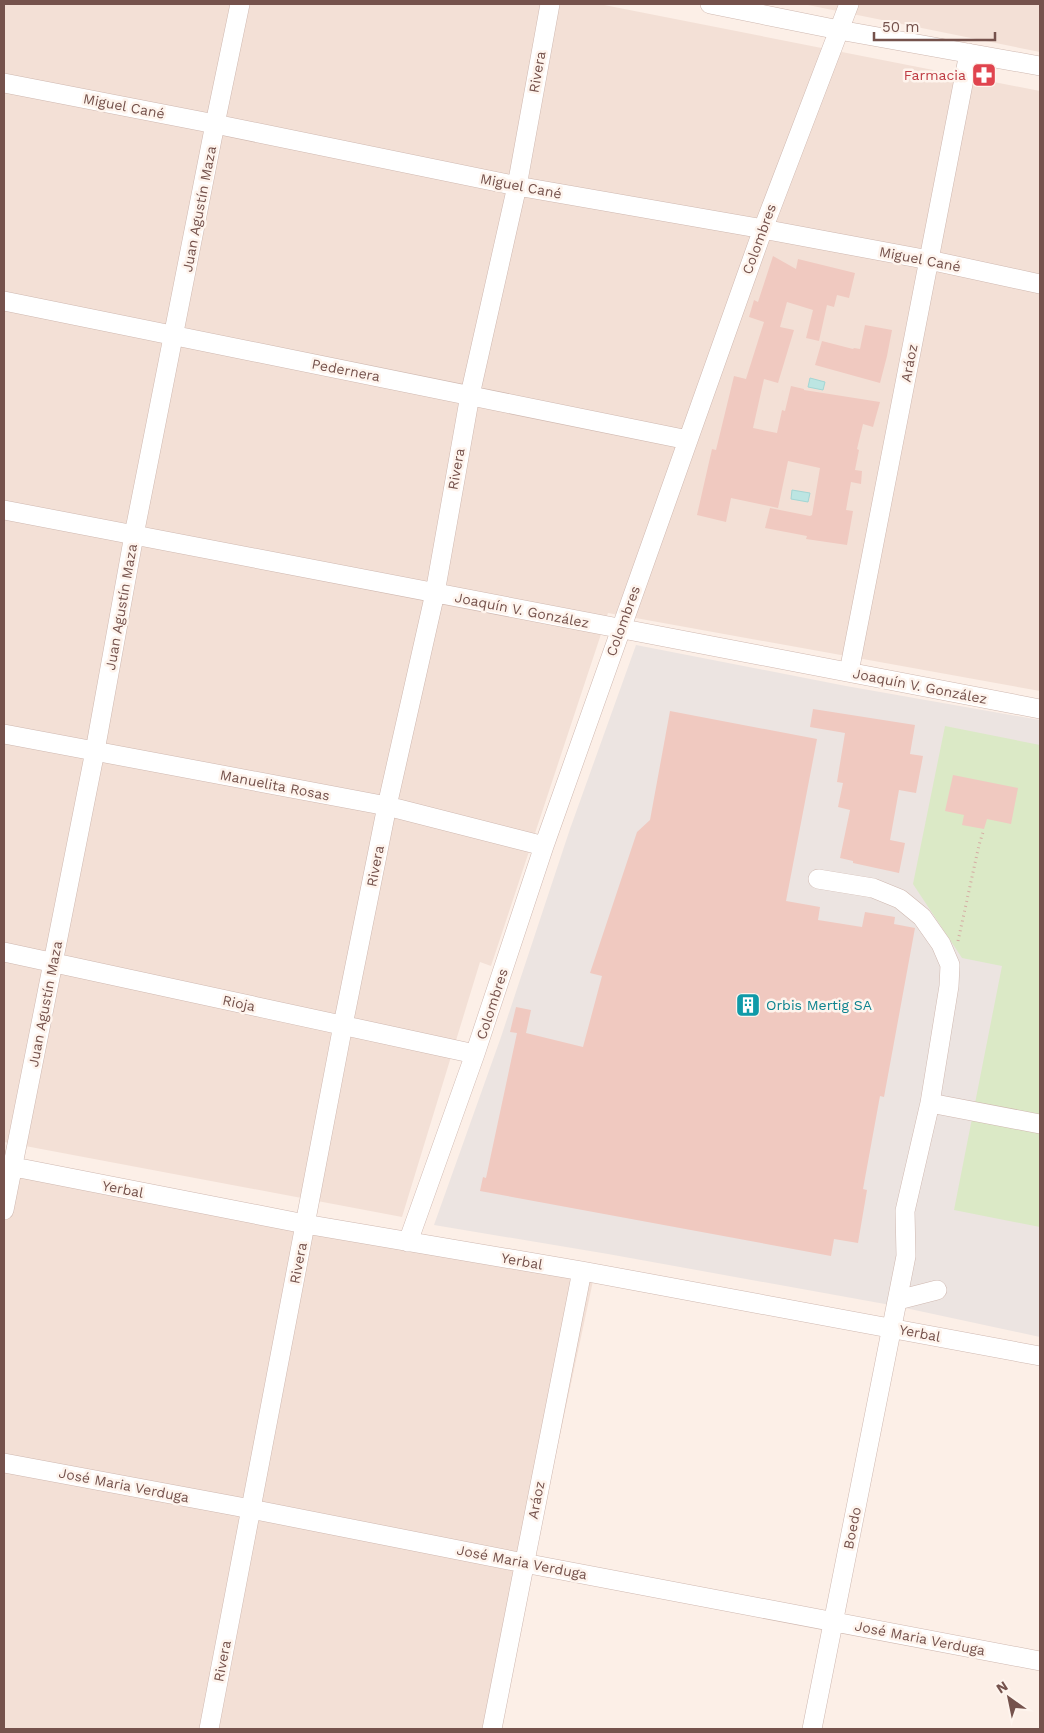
<svg xmlns="http://www.w3.org/2000/svg" width="1044" height="1733" font-family="'Work Sans',sans-serif">
<style>
.residential{fill:#f3e0d6}
.industrial{fill:#ece4e1}
.green{fill:#dbe9c6}
.water{fill:#bce5e2;stroke:#a3d6d4}
.building{fill:#f0c9c0}
.lines{fill:none;stroke-linecap:round;stroke-linejoin:round}
.minor-casing{stroke:#cfb8b0;stroke-width:20}
.path{stroke:#d5aca3;stroke-width:3;stroke-dasharray:1 4;stroke-linecap:butt}
.minor{stroke:#fff;stroke-width:19}
.labels{text-anchor:middle;dominant-baseline:central;stroke-width:5;stroke-linejoin:round;paint-order:stroke}
.street-label{font-size:14px;fill:#75524c;stroke:#fef4ed}
.health-label{font-size:14px;fill:#be3a42;stroke:#fef4ed;text-anchor:end}
.culture-label{font-size:14px;fill:#0d838f;stroke:#fef4ed;text-anchor:start}
</style>
<rect width="100%" height="100%" fill="#fcefe7"/>
<path class="residential" d="M4,4H599L1040,91V691L608,613L491,966L480,962L402,1217L4,1142Z
M803,4H1040V52Z
M4,1173L593,1281L497,1729H4Z"/>
<path class="industrial" d="M636,645L846,686L1040,720V1337L896,1306L608,1254L434,1225L501,1037L570,829Z"/>
<path class="green" d="M945,726L1040,745V1227L954,1210L1002,966L962,958L913,884Z"/>
<path class="water" d="M810,378L825,382L823,390L808,387Z
M792,490L810,493L808,502L791,499Z"/>
<path class="building" d="M773,256L796,269L798,259L855,273L849,298L837,295L834,307L827,305L819,341L806,338L813,310L787,302L780,327L794,330L778,383L764,379L753,428L777,433L782,410L785,411L791,386L804,389V390L880,402L873,427L863,424L857,449L859,450L855,470L862,471L861,484L851,482L846,510L853,511L847,545L806,539L807,536L765,528L770,508L810,516L812,515L820,468L788,461L778,508L731,498L726,522L697,515L712,449L716,450L734,376L746,379L764,322L749,317L754,300L758,302Z
M865,325L892,330L887,356L880,383L815,365L822,341L853,349L854,348L860,349Z
M813,709L915,725L910,754L923,756L916,793L899,790L890,840L905,843L899,873L853,863V861L840,858L850,810L838,807L843,783L837,782L845,733L810,727Z
M670,711L817,739L786,901L820,907L818,920L862,927L865,912L895,917L894,924L915,928L884,1097L880,1096L863,1189L867,1190L858,1243L834,1239L831,1256L480,1191L483,1177L486,1178L517,1033L510,1032L516,1007L531,1010L526,1033L583,1047L602,976L590,973L637,832L650,820Z
M953,775L1018,788L1011,824L987,819L984,829L962,825L964,815L945,811Z"/>
<g class="lines">
<defs>
<path id="minor" d="M710,4L839,30L1040,66
M4,83L215,124L517,186L763,229L929,260L1040,284
M4,301L688,440
M4,510L1040,709
M849,672L969,53
M4,734L387,806L544,846
M4,952L475,1054
M930,1103L1040,1124
M4,1165L305,1224L582,1271L1040,1356
M4,1210L95,751L134,535L215,124L240,4
M408,1242L475,1054L544,846L763,229L849,4
M898,1300L937,1290
M4,1463L251,1509L524,1563L1040,1661
M209,1729L343,1025L387,806L435,593L470,395L517,186L550,4
M492,1729L582,1271
M812,1729L906,1256L905,1211L930,1103L949,986L950,965L941,944L922,917L900,899L873,888L818,879"/>
</defs>
<use href="#minor" class="minor-casing"/>
<path class="path" d="M958,941L979,845L984,829"/>
<use href="#minor" class="minor"/>
</g>
<defs>
<symbol id="pharmacy-square" viewBox="-11 -11 22 22"><rect x="-9" y="-9" width="18" height="18" rx="4" fill="#e0444e" stroke="#fef4ed"/><path d="M-2-6h4v4h4v4h-4v4h-4v-4h-4v-4h4Z" fill="#fff"/></symbol>
<symbol id="building-square" viewBox="-11 -11 22 22"><rect x="-9" y="-9" width="18" height="18" rx="4" fill="#0f9aa8" stroke="#fef4ed"/><path d="M-4-6H4V6H1V3H-1V6H-4ZM-2.5-4.3h1.7v1.8h-1.7ZM.8-4.3h1.7v1.8H.8ZM-2.5-1h1.7V.8h-1.7ZM.8-1h1.7V.8H.8Z" fill="#fff"/></symbol>
</defs>
<g fill-rule="evenodd">
<use href="#pharmacy-square" x="970" y="61" width="28" height="28"/>
<use href="#building-square" x="734" y="991" width="28" height="28"/>
</g>
<g class="labels">
<g class="street-label">
<text transform="translate(537 72) rotate(-80)">Rivera</text>
<text transform="translate(124 106) rotate(11)">Miguel Cané</text>
<text transform="translate(521 186) rotate(11)">Miguel Cané</text>
<text transform="translate(199 209) rotate(-79)">Juan Agustín Maza</text>
<text transform="translate(759 239) rotate(-70)">Colombres</text>
<text transform="translate(920 259) rotate(11)">Miguel Cané</text>
<text transform="translate(909 363) rotate(-79)">Aráoz</text>
<text transform="translate(346 370) rotate(11)">Pedernera</text>
<text transform="translate(456 469) rotate(-80)">Rivera</text>
<text transform="translate(121 607) rotate(-80)">Juan Agustín Maza</text>
<text transform="translate(522 610) rotate(11)">Joaquín V. González</text>
<text transform="translate(623 621) rotate(-70)">Colombres</text>
<text transform="translate(920 686) rotate(11)">Joaquín V. González</text>
<text transform="translate(275 785) rotate(11)">Manuelita Rosas</text>
<text transform="translate(375 866) rotate(-79)">Rivera</text>
<text transform="translate(239 1003) rotate(12)">Rioja</text>
<text transform="translate(45 1004) rotate(-79)">Juan Agustín Maza</text>
<text transform="translate(492 1004) rotate(-72)">Colombres</text>
<text transform="translate(123 1189) rotate(11)">Yerbal</text>
<text transform="translate(522 1261) rotate(10)">Yerbal</text>
<text transform="translate(298 1263) rotate(-79)">Rivera</text>
<text transform="translate(920 1333) rotate(11)">Yerbal</text>
<text transform="translate(124 1485) rotate(11)">José Maria Verduga</text>
<text transform="translate(536 1500) rotate(-79)">Aráoz</text>
<text transform="translate(852 1528) rotate(-79)">Boedo</text>
<text transform="translate(522 1562) rotate(11)">José Maria Verduga</text>
<text transform="translate(920 1638) rotate(11)">José Maria Verduga</text>
<text transform="translate(222 1661) rotate(-79)">Rivera</text>
</g>
<g class="health-label">
<text x="966" y="75">Farmacia</text>
</g>
<g class="culture-label">
<text x="766" y="1005">Orbis Mertig SA</text>
</g>
</g>
<rect width="1044" height="1733" fill="none" stroke="#75524c" stroke-width="10"/>
<g transform="translate(1009 1698) rotate(327)" stroke="#fef4ed" stroke-width="4" paint-order="stroke">
<path d="M0-4L9 19L0 12L-9 19Z" fill="#75524c"/>
<text y="-8" font-size="14" font-weight="bold" text-anchor="middle" fill="#75524c">N</text>
</g>
<path d="M874 32v8h121v-8" fill="none" stroke="#75524c" stroke-width="2.5"/>
<text x="882" y="32" font-size="15" fill="#75524c" stroke="#fef4ed" stroke-width="4" paint-order="stroke">50 m</text>
</svg>
